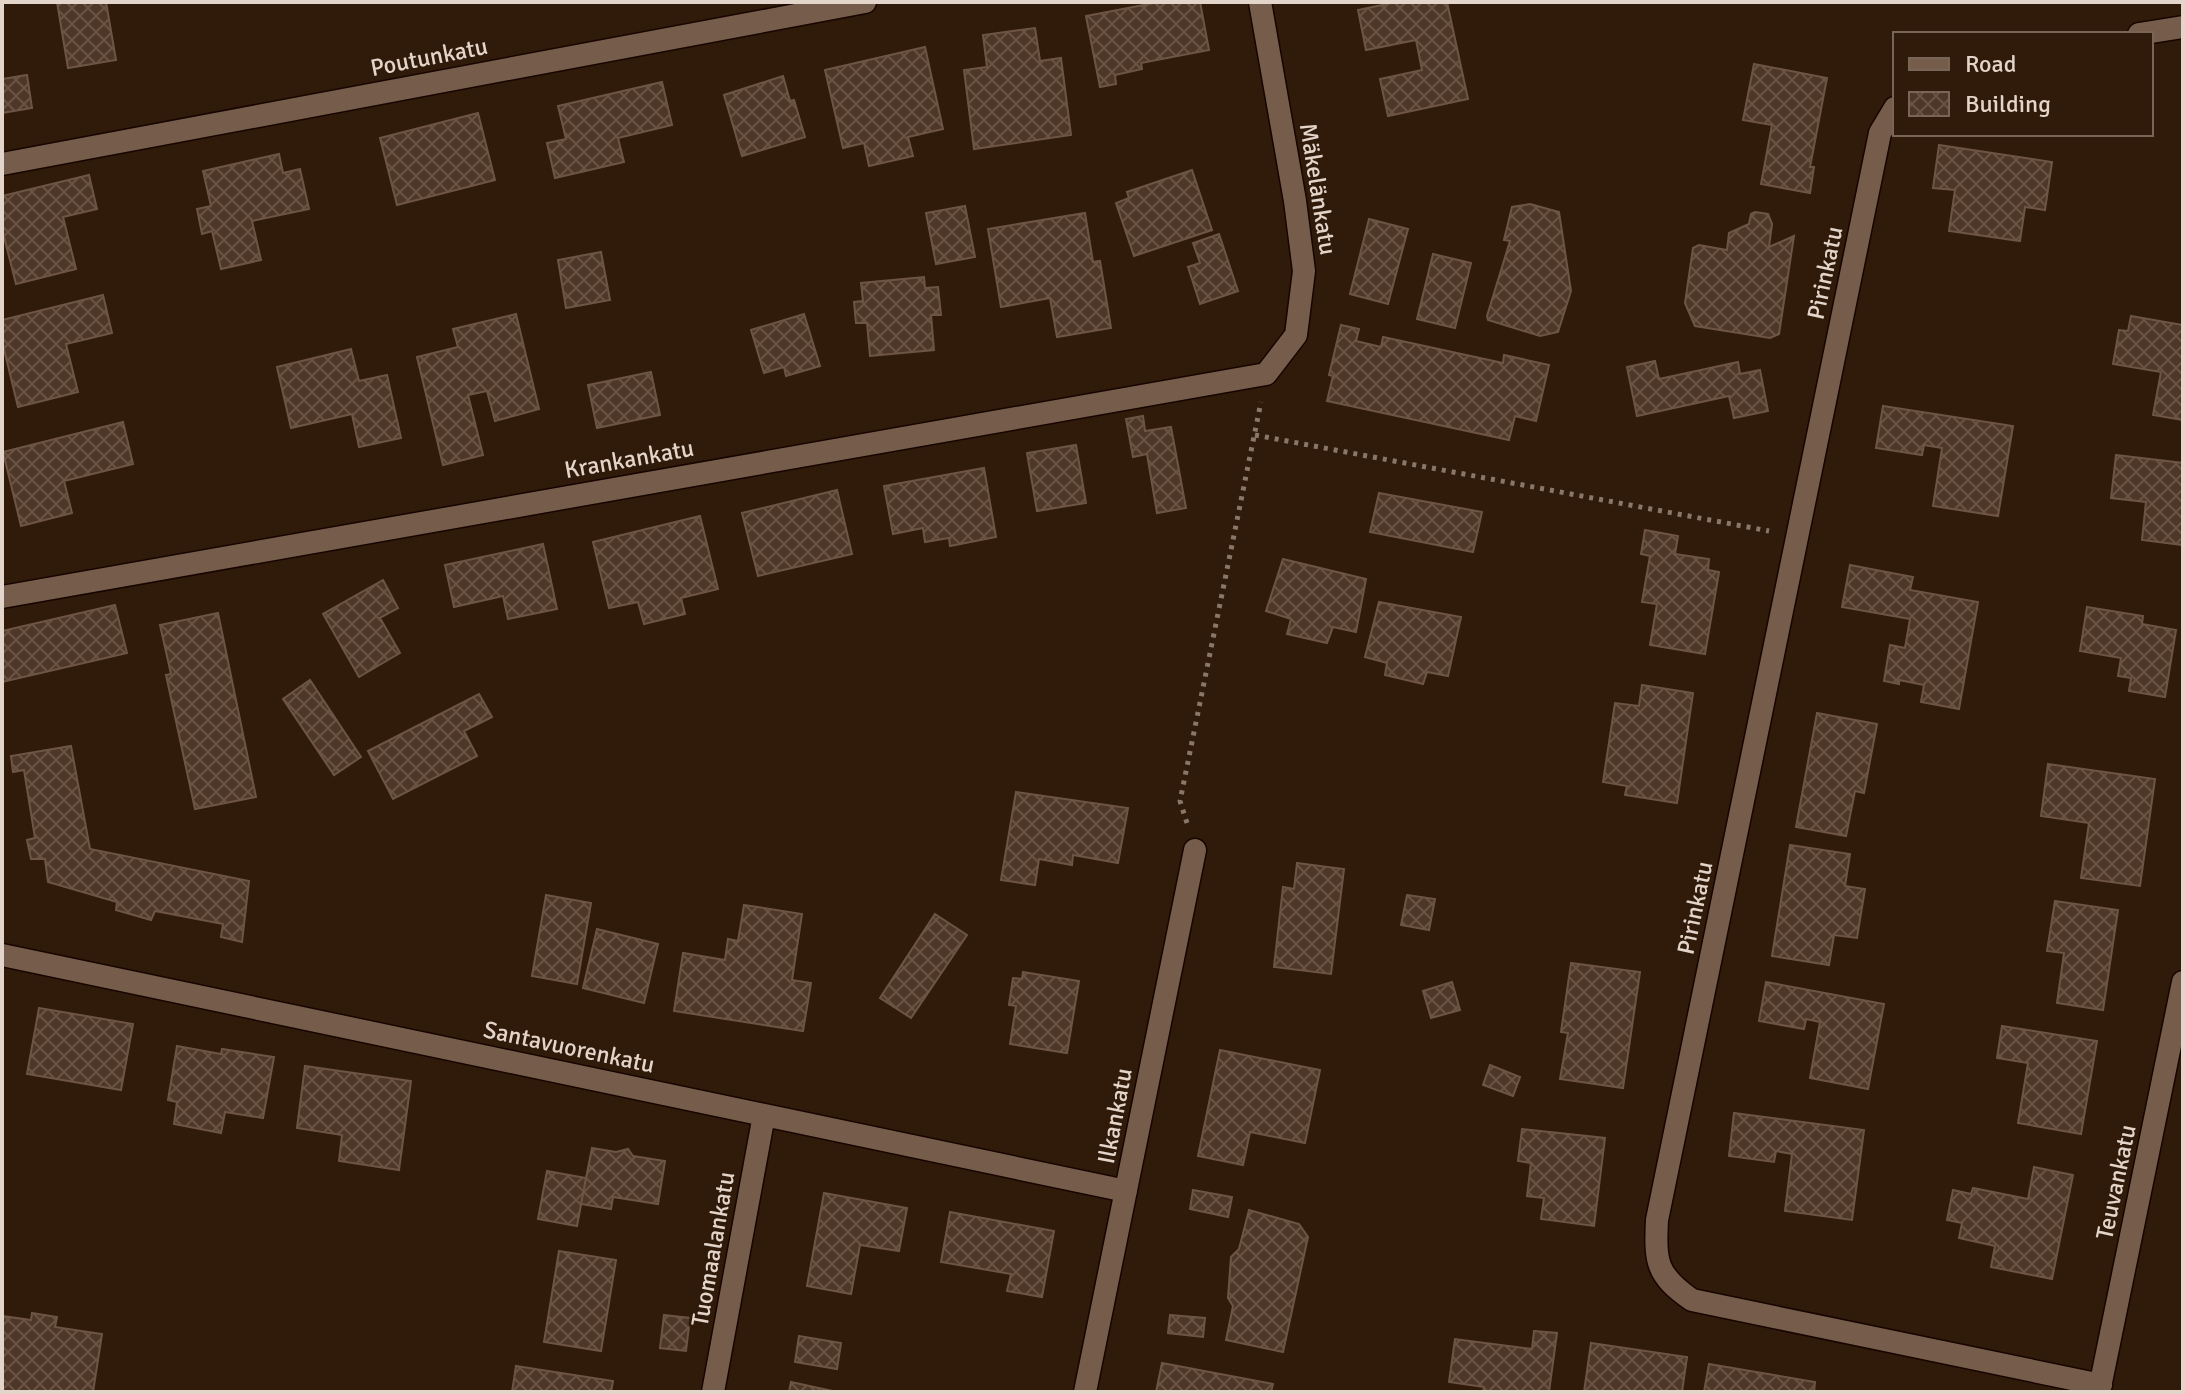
<svg xmlns="http://www.w3.org/2000/svg" width="2185" height="1394" font-family="Signika,sans-serif">
<style>
.building{fill:url(#building-cross-hatch);stroke:#6e5543;stroke-width:2}
.lines{fill:none;stroke-linecap:round;stroke-linejoin:round}
.minor-casing{stroke:#170500;stroke-width:25}
.path{stroke:#89776a;stroke-width:5;stroke-dasharray:4 6;stroke-linecap:butt}
.minor{stroke:#765c4a;stroke-width:22}
.labels{text-anchor:middle;dominant-baseline:central;stroke-width:6;stroke-linejoin:round;paint-order:stroke}
.street-label{font-size:24px;fill:#e4d5cb;stroke:#301b0b}
</style>
<defs>
<pattern id="building-cross-hatch" width="8" height="8" patternUnits="userSpaceOnUse" patternTransform="scale(2)"><rect width="8" height="8" fill="#4f3727"/><path d="M0 0l8 8M0 8l8-8" fill="none" stroke="#685345"/></pattern>
</defs>
<rect width="100%" height="100%" fill="#301b0b"/>
<path class="building" d="M57,2H106L116,60L68,68Z
M1159,2H1200L1209,50L1141,63L1142,69L1115,75L1116,84L1100,87L1086,16Z
M1396,2H1447L1468,99L1388,116L1380,79L1422,70L1416,40L1366,50L1358,10Z
M1035,28L1040,61L1061,58L1071,135L974,149L964,70L987,67L983,35Z
M925,47L943,129L908,137L913,156L869,166L864,143L843,148L825,70Z
M1754,64L1827,78L1810,167H1814L1810,193L1761,184L1772,125L1743,120Z
M27,75L32,108L2,113V79Z
M783,76L790,101L794,100L805,137L742,156L724,95Z
M662,82L672,125L618,138L624,162L555,178L547,143L566,139L558,106Z
M478,113L495,180L397,205L380,138Z
M1939,145L2052,162L2045,210L2025,207L2020,241L1949,231L1955,190L1933,188Z
M279,154L283,173L300,169L309,209L252,221L261,260L221,269L212,231L202,234L197,209L211,206L203,171Z
M1192,170L1212,230L1134,256L1116,203L1129,198L1127,192Z
M89,175L97,209L63,217L76,269L16,284L2,229V196Z
M1530,204L1559,212L1571,291L1558,332L1540,336L1488,320L1487,316L1510,241L1504,240L1512,207Z
M965,206L975,257L936,264L926,213Z
M1755,212L1768,214L1772,224L1769,247L1794,236L1779,334L1770,338L1695,326L1685,303L1693,248L1699,245L1727,250L1729,233L1749,224L1751,214Z
M1085,213L1093,262L1100,261L1111,328L1057,337L1050,298L1001,307L988,229Z
M1369,219L1408,229L1388,304L1350,294Z
M1219,234L1238,291L1200,304L1188,267L1200,263L1193,243Z
M601,252L610,300L566,308L558,260Z
M1433,254L1471,263L1455,328L1417,319Z
M924,277L925,288L938,287L941,315H931L934,350L870,356L867,323H856L854,302L863,301L861,283Z
M103,295L112,333L66,344L78,392L18,407L2,341V320Z
M516,314L539,409L495,421L487,391L468,395L483,455L443,465L417,357L458,347L453,329Z
M804,314L820,366L786,376L784,367L764,373L751,330Z
M2131,316L2183,325V420L2153,415L2161,372L2113,364L2119,330L2128,331Z
M1341,325L1359,329L1356,341L1381,347L1383,337L1503,363L1504,355L1549,365L1536,421L1515,416L1509,440L1327,401L1333,376L1329,375Z
M351,349L359,381L387,375L401,438L359,447L352,414L291,428L277,367Z
M1655,361L1659,379L1738,362L1740,374L1760,370L1768,411L1734,418L1729,396L1637,416L1627,367Z
M651,372L660,415L597,428L588,385Z
M1883,406L2013,426L1998,516L1933,506L1942,448L1924,445L1922,455L1876,448Z
M1143,416L1145,431L1171,427L1186,508L1157,513L1147,454L1133,457L1126,419Z
M123,422L133,464L64,481L72,513L21,526L3,452Z
M1076,445L1086,503L1037,511L1027,453Z
M2116,455L2183,463V545L2142,540L2146,502L2111,498Z
M984,468L996,537L950,546L949,538L925,542L923,528L893,534L884,486Z
M837,490L852,554L758,576L742,513Z
M1379,493L1482,512L1473,552L1370,532Z
M700,516L718,589L681,598L685,614L644,624L638,602L609,608L593,542Z
M1645,530L1678,536L1675,554L1709,559L1708,570L1719,572L1705,654L1650,645L1657,604L1642,602L1650,556L1641,554Z
M543,544L557,609L508,619L503,596L454,607L445,565Z
M1283,559L1366,579L1356,632L1333,627L1327,643L1287,634L1291,619L1266,611Z
M1850,565L1913,577L1910,590L1978,602L1959,709L1921,702L1924,685L1899,680V684L1884,681L1890,645L1905,648L1910,619L1842,607Z
M383,580L398,608L380,618L400,653L359,677L323,614Z
M1379,602L1461,617L1448,676L1427,672L1423,684L1385,675L1387,663L1365,657Z
M115,605L127,653L2,682V631Z
M2087,607L2143,616L2142,624L2176,630L2165,697L2129,691L2131,678L2118,676L2121,658L2080,651Z
M218,613L256,797L195,809L166,675L171,674L160,625Z
M310,680L361,757L334,775L283,699Z
M1642,685L1693,693L1677,803L1625,795L1627,786L1603,782L1615,703L1639,706Z
M479,694L492,717L464,731L477,756L393,799L368,751Z
M1817,713L1877,724L1864,793L1855,791L1846,836L1796,827Z
M71,746L90,849L249,881L242,942L221,937L223,924L155,911L151,920L116,910L117,902L48,882L45,859H31L27,840L35,838L24,770L13,772L11,756Z
M2048,764L2155,779L2140,886L2081,878L2089,823L2041,816Z
M1016,792L1128,808L1118,863L1073,855L1072,865L1039,859L1035,885L1001,880Z
M1790,845L1850,854L1845,886L1865,889L1857,938L1834,935L1829,965L1772,956Z
M1297,863L1344,869L1331,974L1274,967L1283,887L1294,889Z
M546,895L591,903L577,984L532,976Z
M1407,895L1435,899L1429,930L1401,925Z
M2055,901L2118,910L2103,1010L2057,1003L2064,953L2047,951Z
M744,905L802,914L792,980L811,983L803,1031L674,1011L683,953L725,960L728,939L738,941Z
M935,914L967,935L911,1018L880,998Z
M597,929L658,944L644,1003L583,988Z
M1571,963L1640,972L1623,1088L1560,1079L1568,1033L1561,1032Z
M1023,972L1079,981L1067,1053L1010,1044L1016,1006L1009,1005L1013,978L1022,979Z
M1452,982L1460,1010L1431,1018L1423,991Z
M1766,982L1884,1004L1868,1089L1810,1078L1820,1022L1806,1019L1804,1029L1759,1021Z
M39,1008L133,1024L121,1090L27,1074Z
M2002,1026L2097,1041L2081,1134L2018,1123L2028,1063L1997,1058Z
M177,1046L221,1054L222,1049L274,1057L263,1118L225,1112L221,1133L174,1124L177,1102L168,1100Z
M1220,1050L1320,1070L1305,1143L1250,1132L1243,1165L1198,1156Z
M1490,1065L1520,1077L1513,1096L1483,1085Z
M305,1066L411,1081L399,1170L339,1161L342,1135L297,1128Z
M1734,1113L1864,1130L1852,1220L1785,1211L1792,1154L1776,1151L1774,1162L1729,1156Z
M1522,1129L1605,1138L1594,1226L1541,1219L1544,1198L1527,1196L1531,1163L1518,1161Z
M592,1148L616,1152L628,1149L633,1156L665,1161L658,1204L613,1197L611,1209L581,1204Z
M2034,1167L2073,1175L2052,1279L1991,1267L1995,1246L1959,1238L1962,1223L1947,1220L1953,1190L1971,1194L1973,1188L2028,1199Z
M547,1171L586,1178L577,1226L538,1219Z
M1193,1190L1232,1197L1228,1217L1190,1209Z
M824,1193L907,1208L899,1251L860,1245L851,1294L807,1286Z
M1249,1210L1299,1224L1308,1237L1283,1352L1226,1340L1233,1306L1228,1298L1231,1257L1239,1249Z
M950,1212L1054,1231L1042,1297L1007,1291L1011,1274L941,1262Z
M559,1251L616,1260L601,1351L544,1342Z
M32,1313L57,1317L55,1327L102,1334L93,1392H2V1316L31,1320Z
M664,1315L690,1318L686,1351L660,1348Z
M1170,1315L1205,1318L1203,1337L1168,1333Z
M1534,1331L1557,1333L1549,1392H1483L1484,1387L1449,1382L1455,1339L1532,1349Z
M799,1336L841,1343L837,1369L795,1362Z
M1591,1343L1687,1357L1682,1392H1584Z
M1162,1363L1273,1384L1271,1392H1156Z
M1709,1364L1815,1382L1814,1392H1704Z
M516,1366L613,1381L611,1392H512Z
M791,1382L837,1392H789Z"/>
<g class="lines">
<defs>
<path id="minor" d="M2139,34L2183,27
M1895,108L1880,133L1657,1220C1655,1262 1656,1275 1692,1300L2101,1385
M2,164L865,2
M2,597L1266,374L1296,335L1304,271L1295,201L1260,2
M2,955L1126,1191
M713,1392L764,1115
M1085,1392L1195,850
M2099,1392L2183,982"/>
</defs>
<use href="#minor" class="minor-casing"/>
<path class="path" d="M1255,435L1769,531
M1187,823L1180,801L1261,402"/>
<use href="#minor" class="minor"/>
</g>
<g class="labels">
<g class="street-label">
<text transform="translate(429 57) rotate(-11)">Poutunkatu</text>
<text transform="translate(1318 189) rotate(81)">Mäkelänkatu</text>
<text transform="translate(1825 273) rotate(-78)">Pirinkatu</text>
<text transform="translate(629 459) rotate(-10)">Krankankatu</text>
<text transform="translate(1695 908) rotate(-78)">Pirinkatu</text>
<text transform="translate(569 1047) rotate(12)">Santavuorenkatu</text>
<text transform="translate(1115 1116) rotate(-79)">Ilkankatu</text>
<text transform="translate(2116 1182) rotate(-78)">Teuvankatu</text>
<text transform="translate(713 1249) rotate(-80)">Tuomaalankatu</text>
</g>
</g>
<rect width="2185" height="1394" fill="none" stroke="#e4d5cb" stroke-width="8"/>
<rect x="1893" y="32" width="260" height="104" fill="#301b0b" stroke="#786558" stroke-width="2"/>
<rect x="1909" y="58" width="40" height="12" fill="#765c4a" stroke="#786558" stroke-width="2"/>
<text x="1965" y="72" font-size="24" fill="#e4d5cb">Road</text>
<rect x="1909" y="92" width="40" height="24" fill="url(#building-cross-hatch)" stroke="#786558" stroke-width="2"/>
<text x="1965" y="112" font-size="24" fill="#e4d5cb">Building</text>
</svg>
